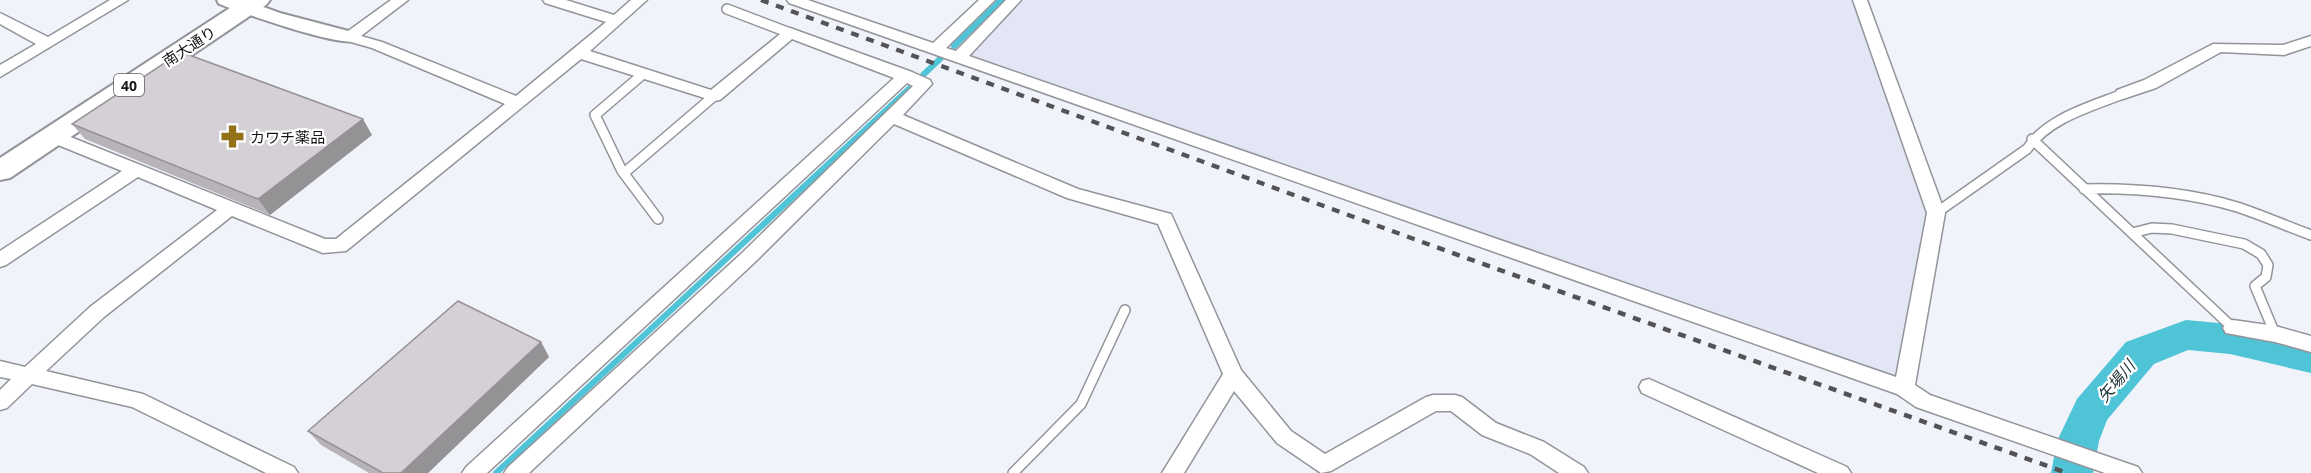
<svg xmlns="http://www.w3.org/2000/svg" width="2311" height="473" font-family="'Noto Sans','Noto Sans JP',sans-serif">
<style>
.built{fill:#e3e6f5}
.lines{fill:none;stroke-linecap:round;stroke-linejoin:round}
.stream{stroke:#4fc4d7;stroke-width:6}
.river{fill:#4fc4d7;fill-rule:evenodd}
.service-casing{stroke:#93949a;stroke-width:12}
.minor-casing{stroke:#93949a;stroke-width:3}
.tertiary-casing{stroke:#93949a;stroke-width:4}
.primary-casing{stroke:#93949a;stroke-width:4}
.service{stroke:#fff;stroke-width:9}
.minor{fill:#fff;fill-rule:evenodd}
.tertiary{fill:#fff;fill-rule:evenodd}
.primary{fill:#fff;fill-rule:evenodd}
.rail{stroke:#535357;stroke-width:4.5;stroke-dasharray:8 8;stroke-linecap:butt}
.wall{fill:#b7b3b8}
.shaded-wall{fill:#959296}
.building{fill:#d5d0d6;stroke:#959296;stroke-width:1.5}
.labels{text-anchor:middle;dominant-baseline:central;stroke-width:4.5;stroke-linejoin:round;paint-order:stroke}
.shield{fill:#fff;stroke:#5c5c5e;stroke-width:1.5}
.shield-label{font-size:14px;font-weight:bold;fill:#161619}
.street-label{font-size:15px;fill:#161619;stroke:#fff}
.poi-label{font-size:15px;fill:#161619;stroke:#fff;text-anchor:start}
.water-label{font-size:16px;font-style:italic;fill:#192e32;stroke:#fff}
</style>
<rect width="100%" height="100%" fill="#f1f3fa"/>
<path class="built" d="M1014,0H1860L1936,213L1904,388L958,58Z"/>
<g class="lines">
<path class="stream" d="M954,46L1001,0
M923,75L941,58
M496,473L911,87"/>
<path class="river" d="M2186,320L2230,324L2311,341V373L2230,354L2188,350L2154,364L2107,420L2099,441L2093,473H2051L2057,441L2077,399L2126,342Z"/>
<defs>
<path id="service" d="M727,9L790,33
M643,74L595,115L622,171L658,219
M2032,139L2233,328
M624,173L714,96
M2084,189C2135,188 2187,192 2237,207C2262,215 2286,226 2311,235
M1936,213L2027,149C2048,118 2090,107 2123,94
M2132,233L2152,228L2172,229L2244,244L2261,254L2268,265L2266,277L2255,286L2275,334
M1013,473L1081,404L1125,310"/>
<path id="minor" d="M110,0H128L0,77V65L36,44L0,24V13L48,37Z
M391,0H408L361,36L382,42L516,96L606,22L545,3L543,0H566L614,15L631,0H647L590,51L711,90L785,30L790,28L912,72L930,80L932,84L903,115L1078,189L1171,214L1241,370L1291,431L1325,454L1426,397L1433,395H1455L1462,397L1496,423L1544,442L1584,467L1588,473H1559L1530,454L1482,435L1451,411H1436L1331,471L1321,473L1277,443L1234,391L1184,473H1162L1223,374L1158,224L1067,198L894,124L754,263L529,473H504L508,467L742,253L913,86L907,83L487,473H462L466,467L894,78L792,39L720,100L714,101L581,59L346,251L323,253L232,216L104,317L46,371L143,394L294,467L298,473H266L132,407L32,384L7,408L0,410V390L11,379L0,377V361L25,367L90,307L217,210L138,177L6,265L0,267V251L122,171L46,140L44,136L46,132H58L325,239H336L505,104L372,48L344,40L341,37L344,34Z
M787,0H808L933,43L979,0H995L946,48L956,51L1006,0H1021L969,56L1896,377L1927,213L1853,0H1867L1945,213L1915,385L1930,395L2138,467L2142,473H2105L1916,407L1897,394L789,3Z
M2311,36V46L2284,55L2221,52L2156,88L2123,99L2117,98L2115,94L2117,90L2144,80L2213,44L2283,45Z
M2233,320L2275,326L2311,336V352L2275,342L2226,333L2223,328L2226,323Z
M1649,379L1847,467L1851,473H1818L1642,393L1639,387L1642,381Z"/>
<path id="tertiary" d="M217,0H244L280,13L356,33L359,37L356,41C336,46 243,13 219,4Z"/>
<path id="primary" d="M242,0H270L266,5L10,178L0,180V158Z"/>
</defs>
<use href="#service" class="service-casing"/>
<use href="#minor" class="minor-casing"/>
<use href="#tertiary" class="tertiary-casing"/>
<use href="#primary" class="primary-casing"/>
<use href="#service" class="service"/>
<use href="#minor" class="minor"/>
<use href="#tertiary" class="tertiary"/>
<use href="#primary" class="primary"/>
<path class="rail" d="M761,0L1433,246L2067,473"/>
</g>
<path class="wall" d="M72,124L372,135L270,215L85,139Z
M541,342L549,357L428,473H369L321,445L308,431Z"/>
<path class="shaded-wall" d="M363,119L372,135L270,215L258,199Z
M541,342L549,357L428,473H401Z"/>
<path class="building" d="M181,52L363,119L258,199L72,124Z
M458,301L541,342L401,473H383L308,431Z"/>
<defs>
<symbol id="pharmacy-bare" viewBox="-9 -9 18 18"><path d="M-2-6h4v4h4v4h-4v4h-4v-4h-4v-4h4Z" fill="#927118" stroke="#fff" stroke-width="2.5" paint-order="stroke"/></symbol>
</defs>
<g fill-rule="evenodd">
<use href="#pharmacy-bare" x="216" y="120" width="33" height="33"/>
</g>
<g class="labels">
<rect class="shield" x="114" y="74" width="30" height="22" rx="4.5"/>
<g class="shield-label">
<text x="129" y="85">40</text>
</g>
<g class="street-label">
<text transform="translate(189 46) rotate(-33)">南大通り</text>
</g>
<g class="poi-label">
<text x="250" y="137">カワチ薬品</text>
</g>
<g class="water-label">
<text transform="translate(2116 381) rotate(-50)">矢場川</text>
</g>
</g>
</svg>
